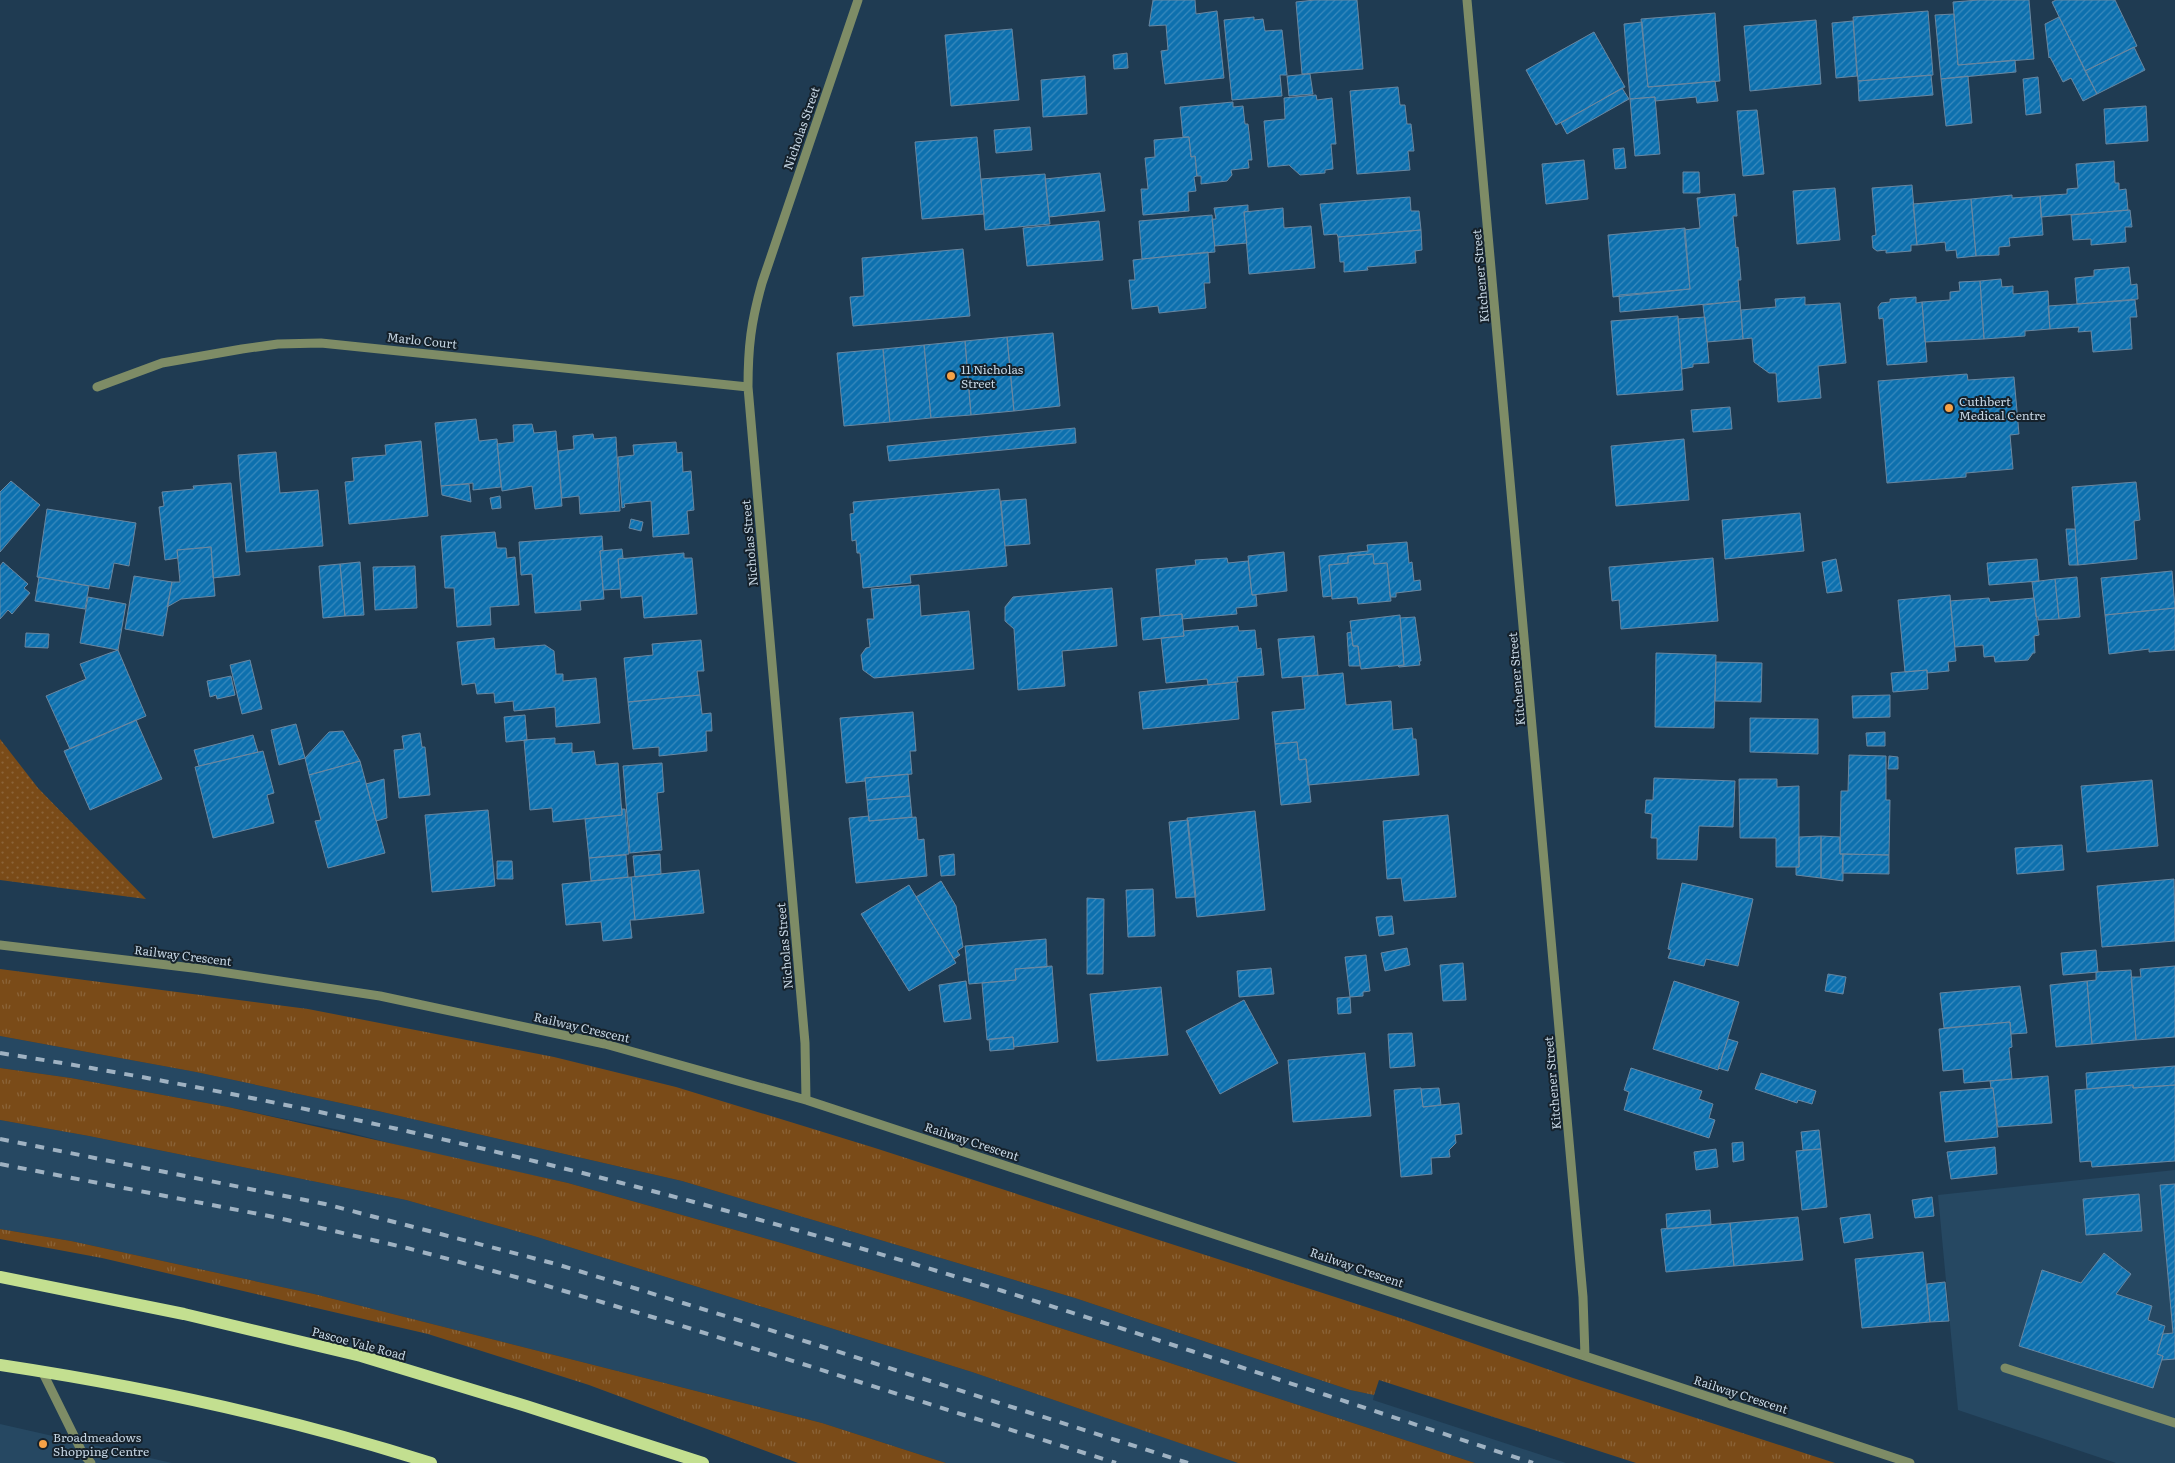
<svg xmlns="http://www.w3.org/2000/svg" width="2175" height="1463" font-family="Literata,serif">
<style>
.built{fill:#264862}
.grass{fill:url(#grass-tufts)}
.park{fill:url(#park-dots)}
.building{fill:url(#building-hatch);stroke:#6987a1}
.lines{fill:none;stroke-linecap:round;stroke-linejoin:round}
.minor{stroke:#7e8c66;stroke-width:9}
.major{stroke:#c3df90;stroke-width:12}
.rail{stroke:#9fb2c2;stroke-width:4;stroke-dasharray:9 9;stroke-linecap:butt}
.poi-dot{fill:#f6a247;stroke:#15212b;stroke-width:2}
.labels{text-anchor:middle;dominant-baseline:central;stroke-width:4;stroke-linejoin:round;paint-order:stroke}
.street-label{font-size:12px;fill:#c6d6e4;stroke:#15212b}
.poi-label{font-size:12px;fill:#c6d6e4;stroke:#15212b;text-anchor:start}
</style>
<defs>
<pattern id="grass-tufts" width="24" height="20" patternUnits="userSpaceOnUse" patternTransform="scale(1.25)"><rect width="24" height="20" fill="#7a4b18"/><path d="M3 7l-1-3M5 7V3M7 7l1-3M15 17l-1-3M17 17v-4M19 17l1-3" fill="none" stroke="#8b6439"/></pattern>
<pattern id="park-dots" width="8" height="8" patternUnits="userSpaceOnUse" patternTransform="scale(1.25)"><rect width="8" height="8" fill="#7a4b18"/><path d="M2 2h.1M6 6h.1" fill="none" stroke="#8b6439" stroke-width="1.8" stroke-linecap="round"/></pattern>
<pattern id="building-hatch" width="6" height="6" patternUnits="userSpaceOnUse" patternTransform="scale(1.25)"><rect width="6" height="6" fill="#0d70ae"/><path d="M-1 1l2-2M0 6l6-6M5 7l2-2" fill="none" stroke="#3a8abd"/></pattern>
</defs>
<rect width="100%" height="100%" fill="#1f3b52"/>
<path class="built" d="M0,1036L196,1072L378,1111L682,1181L1075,1298L1350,1390L1374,1395L1373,1400L1566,1463H1475L1164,1361L962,1297L778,1242L568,1183L412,1149L344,1131L228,1107L71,1078L0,1068Z
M0,1120L89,1136L406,1200L537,1237L972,1372L1239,1463H946L822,1423L314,1294L71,1241L0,1229Z
M2175,1170V1463H2116L1958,1410L1938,1195Z
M0,1424L172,1463H0Z"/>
<path class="grass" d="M0,969L308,1009L554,1057L676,1087L875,1148L1397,1317L1573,1378L1835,1463H1636L1379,1380L1374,1395L1350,1390L1075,1298L682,1181L378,1111L196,1072L0,1036Z
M0,1068L71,1078L228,1107L568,1183L778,1242L962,1297L1164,1361L1475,1463H1238L972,1372L537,1237L406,1200L89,1136L0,1120Z
M0,1229L71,1241L314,1294L822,1423L946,1463H798L589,1385L428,1334L102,1258L0,1239Z"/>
<path class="park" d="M0,739L38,788L146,899L0,880Z"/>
<path class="building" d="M1153,0H1195L1196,14L1217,11L1224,78L1165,84L1161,51L1168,50L1166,25L1149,26Z
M1315,0H1357L1363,69L1302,74L1296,2Z
M1979,0H2029L2034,59L1958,65L1953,2Z
M2056,0H2115L2137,46L2085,71L2052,2Z
M1928,11L1933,75L1858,81L1853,17Z
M1715,13L1720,81L1648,87L1641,19Z
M1954,14L1958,65L2015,60L2016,72L1941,79L1935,15Z
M1254,17V20L1263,19L1265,31L1282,30L1287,75H1280L1282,96L1232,100L1224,20Z
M2059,17L2097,94L2083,101L2071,78L2063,82L2050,57L2049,58L2045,24Z
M1816,20L1821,84L1750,91L1744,26Z
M1853,21L1857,76L1836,78L1832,23Z
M1642,22L1648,87L1715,81L1718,101L1697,103L1696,97L1655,101V97L1630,99L1624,24Z
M1012,29L1019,100L951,106L945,35Z
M1594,32L1625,87L1556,125L1526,70Z
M2134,47L2145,70L2097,94L2085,71Z
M1127,53L1128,68L1114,69L1113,55Z
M1310,74L1313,94L1289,96L1287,76Z
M1931,75L1933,95L1859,101L1858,81Z
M1085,76L1087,114L1043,117L1041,80Z
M1968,76L1972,123L1946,126L1941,79Z
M2038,77L2041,113L2026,115L2023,79Z
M1398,87L1400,105H1405L1407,124H1411L1414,151H1408L1410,170L1357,174L1350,91Z
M1622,88L1629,99L1567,134L1561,123Z
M1316,95L1317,100L1332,98L1336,144H1331L1333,169L1325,170V173L1300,175L1289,165L1268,167L1264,121L1285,119L1284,98Z
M1655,97L1660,154L1635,156L1630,99Z
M1233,102V107L1243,106L1245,124H1248L1252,160H1248L1249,168L1231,170L1232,175L1227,181L1201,184V176H1197L1195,156L1191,157L1189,137H1183L1180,107Z
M2146,106L2148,141L2106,144L2104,109Z
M1757,110L1764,174L1743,176L1737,111Z
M1030,127L1032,150L996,153L994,130Z
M977,137L984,214L922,219L915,142Z
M1189,137L1191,157L1195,156L1197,176L1194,177L1196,191L1188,192L1189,211L1143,215L1141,189H1148L1145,158L1155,157L1154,140Z
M1624,148L1626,168L1615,169L1613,149Z
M1584,160L1588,199L1546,204L1542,164Z
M2114,161L2115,183H2119V190L2126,189L2128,210L2041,217L2040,196L2067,194V189L2078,188L2076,164Z
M1683,172H1699L1700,193H1683Z
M1100,173L1105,211L1049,217L1045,179Z
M1045,174L1050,224L985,230L981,179Z
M1912,185L1917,245H1911V251L1886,253V250L1877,251L1873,248L1872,236L1876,235L1872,188Z
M1835,188L1840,240L1797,244L1793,191Z
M1735,194L1737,216H1733L1736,248L1738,247L1741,280H1738L1740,301L1620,312L1619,295L1690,289L1684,230L1700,228L1697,198Z
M2012,195V198L2040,196L2043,235L2009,238L2010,246L1999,247V255L1976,256L1971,199Z
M1410,197L1411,211H1419L1421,230L1338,237L1337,234L1324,235L1320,204Z
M1971,199L1976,256L1957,258L1956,250L1946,251L1945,242L1917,245L1913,204Z
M1248,205V211L1244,212L1247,243L1215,246L1212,219H1216L1214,208Z
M1283,208L1284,228L1311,226L1315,268L1249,274L1244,212Z
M2130,210L2132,227H2125L2126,242L2091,245V239L2073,240L2071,215Z
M1212,215L1215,252L1142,259L1139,221Z
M1099,221L1103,260L1027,266L1023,228Z
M1685,228L1690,289L1613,297L1608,235Z
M1421,230L1422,250L1415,251L1416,263L1367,267L1368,270L1344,272V262H1340L1338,237Z
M963,249L970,316L853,326L850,297L864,296L862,258Z
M1208,252L1210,283H1204L1206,308L1159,313L1158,306L1132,309L1129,280H1135L1133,260Z
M2129,267L2131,285L2137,284L2138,299L2077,304L2075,278L2094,276V270Z
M2001,279L2002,287L2013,286V294L2048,291L2050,329L2025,331V336L1984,339L1980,281Z
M1980,281L1984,339L1925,342L1922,302L1950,300V292L1960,291L1959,282Z
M1805,297V305L1840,303L1846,363L1818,366L1821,398L1778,402L1776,373H1769L1754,362L1752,338L1743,339L1741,310L1776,307L1775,299Z
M1916,297V303L1922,302L1927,362L1887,365L1883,318L1879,319L1878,307L1881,303L1890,302V299Z
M2135,300L2137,317H2130L2132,349L2093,352L2091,331L2078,332L2079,327L2050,329L2048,306Z
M1740,301L1743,339L1707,342L1703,305Z
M1678,316L1683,390L1617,395L1611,321Z
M1705,317L1709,363L1693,364V367L1682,369L1678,319Z
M1053,333L1060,406L1014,411L1007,337Z
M1007,337L1014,411L971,415L965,341Z
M965,341L971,415L931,418L924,345Z
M924,345L931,418L890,422L883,349Z
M883,349L890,422L844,426L837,353Z
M1967,374L1968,380L2014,377L2019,434L2010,435L2013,469L1966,473V477L1887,483L1878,381Z
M1730,407L1732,429L1693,432L1691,410Z
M476,419L479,441L497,439L501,487L473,490V483L441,486L435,423Z
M532,424L534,433L556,431L562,506L535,509L532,486L502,491L497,444L514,442L513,425Z
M1075,428L1076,443L889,461L887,446Z
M593,434L594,439L616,437L620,511L580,514L579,496L562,498L558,451L574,449L573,436Z
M1684,439L1689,500L1616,506L1611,446Z
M421,441L428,516L349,524L345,482L354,481L352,458L386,455L385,445Z
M676,442L677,453L682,452L683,472L691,471L694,510L687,511L689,534L653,537L651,501L624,504L625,507L622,508L618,457L634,455L633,445Z
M276,452L280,493L318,490L323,546L246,552L238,455Z
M11,481L40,505L0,552V492Z
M2136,482L2140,520L2134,521L2137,559L2078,565L2072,487Z
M231,483L240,575L213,578L211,547L177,550L178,558L165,560L159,507L164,506L162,492L194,489L193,486Z
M469,484L471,502L442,495L441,486Z
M999,489L1007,566L910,575L911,583L863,588L860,553H857L856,540L852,541L850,514L854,513L853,502Z
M500,496L501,508L492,509L490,498Z
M1026,499L1030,544L1005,546L1001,501Z
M47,509L136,523L129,566L114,563L109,589L37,577Z
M1800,513L1804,551L1725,559L1722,520Z
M631,519L643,522L641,531L629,528Z
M2066,529H2075L2078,565H2069Z
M495,532L497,548H506L507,558L515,557L519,605L490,607L491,625L457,627L454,588H445L441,536Z
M602,536L603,550L600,551L604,599L580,601L581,610L535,613L532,574L521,575L519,542Z
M1407,542L1409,563L1412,562L1414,581L1420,580L1421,590L1396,593V597H1390L1387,563L1374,564L1373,554L1348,556V563L1329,565L1332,596L1323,597L1319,556L1368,551L1367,545Z
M211,547L215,596L181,599L167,607L172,582H180L177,550Z
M622,549L623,558L618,559L621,589L603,590L600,551Z
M1284,552L1287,591L1252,595L1248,556Z
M684,553V558H692L697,614L644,618L642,596L621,598L618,559Z
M1373,554L1374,564L1387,563L1391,601L1358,604L1357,597L1332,599L1329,565L1348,563V556Z
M1227,558L1228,563L1248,561L1252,595H1256L1257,606L1236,608L1237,614L1182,619V614L1160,616L1156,569L1196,565L1195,560Z
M1713,558L1718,621L1621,629L1619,600L1612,601L1609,567Z
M1836,559L1842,591L1827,593L1822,562Z
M2037,559L2039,581L1989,585L1987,563Z
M3,562L28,584L24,588L30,593L12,614L8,610L0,619V566Z
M360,562L364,615L345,616L340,564Z
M340,564L345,616L323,618L319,566Z
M415,566L417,608L375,610L373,567Z
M2172,571L2175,608L2105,615L2101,578Z
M134,576L172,582L163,636L125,629Z
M39,577L89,586L85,609L35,601Z
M2077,577L2080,617L2059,619L2055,579Z
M2055,579L2059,619L2038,620V617H2036L2032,582Z
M919,585L921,616L969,611L974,669L874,678L863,670L861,655L866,648L870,647L867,619H874L871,589Z
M1112,588L1117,646L1062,651L1065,686L1018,690L1014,629L1005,621V607L1013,597Z
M1950,595L1956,661L1948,662L1949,671L1927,673V670L1905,672L1898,600Z
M88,597L126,604L118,650L80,643Z
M1989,598L1990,602L2034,598L2039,635L2034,636L2035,653H2033L2028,660L1995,662L1994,656L1984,657L1983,645L1955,647L1950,601Z
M2175,608V650L2149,652V649L2109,654L2105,615Z
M1182,614L1184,636L1143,640L1141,618Z
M1400,615L1404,665L1361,669L1358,646H1353L1350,621Z
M1415,617L1421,661H1419L1420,665L1399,667L1398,666L1404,665L1400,618Z
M1238,626L1239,631L1255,630L1257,649L1261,648L1264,675L1237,677L1238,682H1236L1208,685L1207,679L1166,683L1161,638L1184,636L1183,631Z
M1351,632L1353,646H1358L1360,666H1349L1347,633Z
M26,633L49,634L48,648L25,647Z
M1314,636L1318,675L1282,678L1278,639Z
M494,638L495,649L545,645L554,651L556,674H563V681L596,678L600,723L556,727L555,707L514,711L513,701L495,703L494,693L477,694L475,683L462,685L457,642Z
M701,640L704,671H697L700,695L628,702L624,658L653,655L652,644Z
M118,650L146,716L70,749L46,696L86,679L80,664Z
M1656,653L1716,655L1714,728L1655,727Z
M250,660L262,709L242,714L230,665Z
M1716,662L1762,663L1761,702L1715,701Z
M1927,670L1928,689L1893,692L1891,673Z
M1343,673L1346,705L1391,701L1393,730L1412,728L1413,739H1416L1419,775L1308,785L1306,759L1299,760L1297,742L1275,744L1272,712L1305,709L1302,677Z
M231,676L235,695L217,699L216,695L210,697L207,681Z
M1236,682L1239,719L1143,729L1139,692Z
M700,695L702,714L711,713L712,731H706L707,751L659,756V747L633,749L628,702Z
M1890,695V717L1853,718L1852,696Z
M913,712L916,751H910L912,774L865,778V781L846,783L840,718Z
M525,715L527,740L506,742L504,717Z
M1750,718L1818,719V754L1750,752Z
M136,720L162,779L90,810L64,751Z
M296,724L305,758L279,765L271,730Z
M343,731L360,761L309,775L305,758L329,732Z
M1885,732V746H1867L1866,733Z
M420,733L422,747H425L430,795L399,798L394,750L404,749L402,736Z
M253,735L258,752L199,766L194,750Z
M555,738V744L572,743V753L594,751L596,765L618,763L622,815L553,822L552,808L530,810L524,740Z
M1297,742L1299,760L1306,759L1311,802L1281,805L1275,744Z
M263,751L274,793L267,795L274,823L213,838L195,767Z
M1849,755L1886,756V800H1890L1889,855L1840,854L1841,791H1848Z
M1889,756L1898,757V769H1888Z
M360,761L385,853L328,868L315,821L321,820L309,775Z
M662,763L664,792L657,793L662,850L630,853L623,766Z
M908,774L910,796L867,800L865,778Z
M1654,778L1735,781L1733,827L1699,826L1697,860L1657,859V838H1651L1652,814L1645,813L1646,800H1653Z
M384,779L387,818L376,821L366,784Z
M1739,779H1777V787L1799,786V867H1776V838H1740Z
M2152,780L2158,846L2087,852L2081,786Z
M910,796L912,817L869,821L867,800Z
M622,809H625L629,854L589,858L585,819L622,815Z
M488,810L495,886L432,892L425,815Z
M1255,811L1265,910L1197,917L1187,818Z
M1448,815L1456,897L1404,901L1401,878L1387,879L1383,821Z
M869,816V821L916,817L918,840L924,839L927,876L856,883L849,818Z
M1188,820L1196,897L1176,898L1169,822Z
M1821,836V878L1796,875V867H1799V837Z
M1821,836L1840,837V854H1843V881L1821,878Z
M2062,845L2064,870L2017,874L2015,848Z
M660,854L661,874L635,877L633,856Z
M954,854L955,875L941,876L939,856Z
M1843,854L1889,855V874L1842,873Z
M626,855L628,877L591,881L589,858Z
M497,861H512L513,879H497Z
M699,870L704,913L635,920L631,877Z
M631,877L635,920H630L632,938L603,941L601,922L566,925L562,884Z
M2174,879L2175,941L2102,947L2097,886Z
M941,881L956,906L963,947L957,951L960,955L954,959L916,897Z
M1682,883L1753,899L1738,966L1706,959L1704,966L1668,958L1671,950L1668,949Z
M909,885L956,963L909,991L861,914Z
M1153,889L1155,936L1128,937L1126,890Z
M1087,898L1104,899L1103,974H1087Z
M1392,916L1394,934L1379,936L1376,917Z
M1046,939L1047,967L1015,969L1016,980L969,984L965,946Z
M1407,948L1410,965L1385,971L1381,953Z
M2096,950L2098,972L2063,975L2061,953Z
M1366,955L1370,991L1363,992V996L1350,997L1345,957Z
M1463,963L1466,1000L1443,1001L1440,965Z
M1052,966L1058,1042L1014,1047L1013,1037L987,1040L982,983L1016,980L1015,969Z
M2175,966V1037L2136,1040L2131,977H2141L2140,969Z
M1271,968L1274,994L1239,997L1237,971Z
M2131,970L2136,1040L2092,1044L2087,981L2096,980V972Z
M1828,974L1846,977L1843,994L1825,991Z
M966,981L971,1019L944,1022L939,985Z
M1674,981L1739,1002L1718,1070L1653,1049Z
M2087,981L2092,1044L2056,1047L2050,985Z
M2020,986L2027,1033L2011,1034L2010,1022L1944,1028L1940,993Z
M1161,987L1168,1055L1097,1061L1090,994Z
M1350,997L1351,1013L1338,1014L1337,998Z
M1244,1000L1278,1063L1220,1094L1186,1031Z
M2010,1022L2012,1047L2009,1048L2012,1079L1964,1083L1963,1069L1943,1071L1939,1029Z
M1412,1033L1415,1066L1390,1068L1388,1034Z
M1013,1037L1014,1049L990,1051L989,1039Z
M1728,1039L1738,1042L1728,1071L1718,1068Z
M1365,1053L1371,1116L1293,1122L1288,1060Z
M2175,1066V1085L2133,1088V1085L2087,1089L2086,1073Z
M1631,1068L1702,1091L1699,1099L1713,1104L1709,1118L1715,1120L1709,1138L1624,1110L1629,1092L1624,1090Z
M1761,1073L1816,1091L1812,1104L1798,1100L1797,1103L1755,1089Z
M2048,1076L2052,1123L1998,1127L1993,1088H1991L1990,1081Z
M2133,1085V1088L2175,1085V1161L2092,1167L2091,1161L2080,1162L2075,1090Z
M1421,1088L1423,1107L1459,1103L1462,1134L1455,1135L1456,1143L1449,1150L1450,1157L1431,1158L1432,1174L1401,1177L1394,1090Z
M1439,1088L1441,1105L1423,1107L1421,1089Z
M1993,1088L1998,1137L1945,1142L1940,1092Z
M1819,1130L1821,1149L1803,1150L1801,1132Z
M1743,1142L1744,1160L1733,1162L1732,1143Z
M1995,1147L1997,1174L1951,1179L1947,1152Z
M1716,1149L1718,1167L1696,1170L1694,1152Z
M1821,1149L1827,1207L1802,1210L1796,1151Z
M2175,1184V1359L2162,1360L2163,1356L2157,1354L2163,1334L2173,1333L2160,1185Z
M2139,1194L2142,1231L2086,1235L2083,1199Z
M1932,1197L1934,1216L1915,1218L1912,1200Z
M1710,1210L1711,1225L1667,1229L1666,1214Z
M1870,1214L1873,1238L1844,1243L1840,1218Z
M1798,1217L1803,1260L1734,1266L1730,1223Z
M1730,1223L1734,1266L1666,1272L1661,1229Z
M1923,1252L1930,1322L1862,1328L1855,1259Z
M2104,1253L2131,1274L2116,1294L2152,1306L2148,1320L2165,1326L2157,1354L2163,1356L2153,1388L2019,1346L2042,1270L2081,1283Z
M1945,1282L1949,1321L1930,1322L1927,1284Z"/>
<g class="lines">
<path class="minor" d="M1467,0L1583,1297L1585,1356
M97,387L162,363L242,349L278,344L321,343L748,387
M0,945L201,969L380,996L605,1044L806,1100L1910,1463
M806,1100L805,1043L748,387C748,347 751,322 762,283L858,0
M2005,1368L2175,1423
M42,1371L83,1454L91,1463"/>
<path class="major" d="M0,1277L184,1314L361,1356L526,1406L703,1463
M0,1365C146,1387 290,1418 431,1463"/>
<path class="rail" d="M0,1053C300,1100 596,1171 887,1256C1104,1320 1318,1393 1533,1463
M0,1139L325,1204L556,1264L748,1323L1188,1463
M0,1164L274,1217L407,1248L527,1280L676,1324L1116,1463"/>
</g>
<g class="poi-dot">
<circle cx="951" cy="376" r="5"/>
<circle cx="1949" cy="408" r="5"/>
<circle cx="43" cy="1444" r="5"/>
</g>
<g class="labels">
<g class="street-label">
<text transform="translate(801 128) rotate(-71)">Nicholas Street</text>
<text transform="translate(1480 276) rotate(-95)">Kitchener Street</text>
<text transform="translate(422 340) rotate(6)">Marlo Court</text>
<text transform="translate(749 543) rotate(-95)">Nicholas Street</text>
<text transform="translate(1516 679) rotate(-95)">Kitchener Street</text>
<text transform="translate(784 946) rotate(-95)">Nicholas Street</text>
<text transform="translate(183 955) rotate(7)">Railway Crescent</text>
<text transform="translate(582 1027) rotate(13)">Railway Crescent</text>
<text transform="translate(1552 1083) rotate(-95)">Kitchener Street</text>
<text transform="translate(972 1141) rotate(18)">Railway Crescent</text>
<text transform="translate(1357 1267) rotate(19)">Railway Crescent</text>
<text transform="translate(359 1343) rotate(15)">Pascoe Vale Road</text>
<text transform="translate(1741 1394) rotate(18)">Railway Crescent</text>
</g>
<g class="poi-label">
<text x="961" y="369">11 Nicholas<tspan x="961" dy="14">Street</tspan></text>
<text x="1959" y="401">Cuthbert<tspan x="1959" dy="14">Medical Centre</tspan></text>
<text x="53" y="1437">Broadmeadows<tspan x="53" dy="14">Shopping Centre</tspan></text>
</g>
</g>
</svg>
